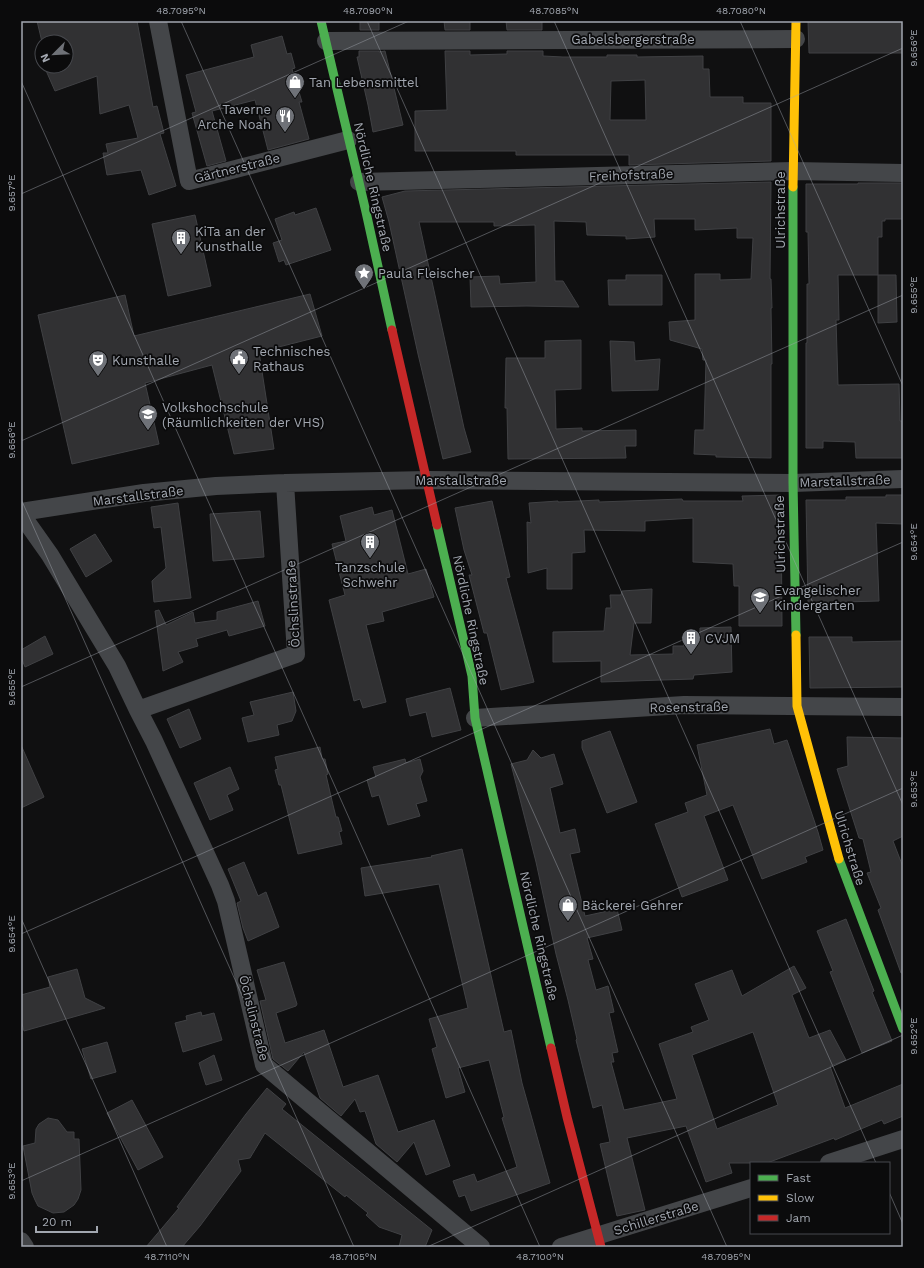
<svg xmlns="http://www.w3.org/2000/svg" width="924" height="1268" font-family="'Work Sans',sans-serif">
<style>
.building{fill:#313133;stroke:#404144;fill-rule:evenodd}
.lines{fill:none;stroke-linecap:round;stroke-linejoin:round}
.street{stroke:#444649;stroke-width:18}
.fast{stroke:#4caf50;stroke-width:9}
.slow{stroke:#ffc107;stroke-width:9}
.jam{stroke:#c62828;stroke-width:9}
.ticks{fill:none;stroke:#a2a7b0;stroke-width:1;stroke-opacity:0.45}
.labels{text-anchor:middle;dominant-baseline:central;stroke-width:3.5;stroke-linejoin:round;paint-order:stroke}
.street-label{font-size:13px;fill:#a2a7b0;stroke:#0b0b0c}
.poi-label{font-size:13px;fill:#a2a7b0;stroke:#0b0b0c;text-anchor:start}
.neatline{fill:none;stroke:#a2a7b0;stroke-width:1.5}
.ticks-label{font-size:10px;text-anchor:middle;fill:#a2a7b0}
</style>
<rect width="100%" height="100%" fill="#101011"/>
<path class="building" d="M37,21H137L153,107L157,106L164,133L160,134L176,186L149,195L141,170L107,175L103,153H108L106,144L138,138L129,105L100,114L97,76L55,91L44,66H66V42H42Z
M360,21H379V30H360Z
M444,21H470V30H445Z
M506,21H542V30H507Z
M808,21H903V53H809Z
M282,36L287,54L291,53L295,68L292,69L302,102H299L309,139L268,150L255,100L212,111L226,161L207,166L192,113L196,112L186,75L254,57L251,45Z
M359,51H379V52L385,51L403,125L373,132L368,105L357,57H359Z
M445,51H470V55L507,54V51H543V56L563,57H607V55H637V57L703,56V69H709L710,97H743V103H771V161L629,165V155H516V151H415V111L447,110ZM645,80L646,120H610L611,81Z
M771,182L770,279H771L772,308H771L772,364H771V458L716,457V455L694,454L695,430H704L706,360H703L702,349L670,340L669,322L695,320V274H720V280L751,279L753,238H737V228L695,230V219H654L655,237L626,239V236L587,235L586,222L554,221L555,281H563L579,307L527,306L471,307L470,277L499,276L500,284L536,282L535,225L494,226V222H419L464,428L471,452L443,459L418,354L389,222L382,197L405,191Z
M858,183H903V219H885V221H882V237H878V275H838L839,320H836L838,385L899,384L900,421H903V458H856L855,442L823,441V448H806V343H807V284H809L808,232H806V184H858Z
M316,208L331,250L286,265L284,260L279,262L273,243L282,240L275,219L294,212L295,215Z
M195,215L211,286L168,296L152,224Z
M626,275H662V305H609L608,280H626Z
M878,275H896L897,322L878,323Z
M310,294L322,336L259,352L274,449L234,454L212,365L145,383L159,444L72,464L38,315L125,295L134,336Z
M581,340V389L555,390L556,429L582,428V431L636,430V446H625L626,458L508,459L507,408H505L506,358H545V341Z
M610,341L634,342L635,361L660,359L658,390L612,391Z
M781,495L782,626H739V586H734L733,564L693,562V518L645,521V531L584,530L585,552L572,553V589H547V568L528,573L527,522L531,523L529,503L558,501V502L599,500V502L682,499L683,501H743L742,496Z
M886,495H903V524L876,523L879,601L808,603L806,500H846V497H886Z
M492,501L510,577L506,578L534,682L501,690L487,633H484L469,575H472L464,550L455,508Z
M178,503L191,598L154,602L152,581L166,568L161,527L154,528L151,507Z
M372,507L374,515L392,510L408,574L426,569L434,597L382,612L384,621L366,625L386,702L363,708L360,699L354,701L329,600L345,595L332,544L346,541L340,516Z
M260,511L264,557L213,561L210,514Z
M95,534L112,561L86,577L70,549Z
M652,589L651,623H634L630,655L673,654V646H684V642L700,641V628L731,627L732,672L694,675L693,679L601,682V661L553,662V632L604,631L606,608H611L610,595H621L622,591Z
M258,601L265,626L229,636L227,630L196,639L198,646L178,652L183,662L163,671L155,611L159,610L166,625L193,612L195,623L217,620V612Z
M45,636L53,654L25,667L21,657V650Z
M809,637H852V642L903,641V687L810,688Z
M450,688L461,730L432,737L426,712L410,716L406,699Z
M293,692L296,711L292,721L277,725L279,735L248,742L242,718L254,715L250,702Z
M189,709L201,739L180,748L167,719Z
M770,729L774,744L787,740L818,832L823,850L805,857L807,862L762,879L733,805L704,816L728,880L682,897L655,824L688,812L685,803L707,795L697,745Z
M610,731L637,802L607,813L582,748V741Z
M847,737L903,738V836L893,841L903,867V973H901L878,910L881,908L867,873L871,872L863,839L859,838L837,769L848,766Z
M21,745L44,797L21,808Z
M320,747L322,759H325L328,774L326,775L333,805L336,817H338L342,831L339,832L342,844L298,854L281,785H279L275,770L278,769L275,757Z
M533,750L541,758L554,754L563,784L550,788L560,833L575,829L580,852L570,854L585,916L617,909L622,930L587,938L593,959L588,960L596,990L608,986L614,1012L609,1013L618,1052L612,1053L614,1062H611L624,1110L677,1099L659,1044L693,1032L691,1027L709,1020L695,984L732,970L742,996L794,966L806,988L792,995L809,1038L830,1030L846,1060L830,1066L845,1108L903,1084V1116L884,1124L882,1120L835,1140L834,1138L767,1163H729L732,1173L706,1182L686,1126L627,1138L645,1210L617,1216L600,1144L610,1142L602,1105L593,1108L576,1040L577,1039L568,1000L556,954L536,862L511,764L527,760ZM753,1032L778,1105L717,1129L692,1055Z
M405,759L406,763L420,759L423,771L420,777L427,801L416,804L420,816L388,825L379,795L372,797L367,780L376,777L373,767Z
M230,767L239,789L227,795L233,810L210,820L194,783Z
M462,849L504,1032L511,1030L522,1083L550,1183L471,1211L465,1195L459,1197L453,1181L474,1174L477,1182L517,1167L502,1118L504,1117L489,1060L458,1068L465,1092L446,1098L432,1049L437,1047L429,1019L468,1008L439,884L365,896L361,868L432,857L431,856Z
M244,862L258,896L266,892L279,927L248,941L243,928L237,903L241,901L228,869Z
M846,919L874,991L872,992L892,1041L862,1053L830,972L833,971L817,931Z
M284,962L297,1004L296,1006L276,1013L285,1043L324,1030L343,1087L378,1075L398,1132L434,1120L450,1166L426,1175L414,1142L397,1162L376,1144L365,1111L360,1112L355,1099L341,1116L320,1098L304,1052L288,1071L273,1059L260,1001L266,1000L257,970Z
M77,969L85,998L105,1008L24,1031L21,1020V995L50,987L48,977Z
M201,1012L202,1016L214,1013L222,1040L183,1052L175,1023L187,1020L186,1016Z
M107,1042L116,1072L91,1079L82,1049Z
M214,1055L222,1080L206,1085L199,1063Z
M267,1088L286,1104L282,1109L432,1230L425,1247H399L402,1235L379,1227L366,1215L368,1213L346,1195L345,1197L265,1133L250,1158L238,1160L241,1171L200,1226L182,1247H146L179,1208L177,1207L246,1114Z
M132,1100L163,1157L138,1170L107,1113Z
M48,1118L58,1120L67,1132H74V1139H79L81,1190L78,1199L74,1205L64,1212L53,1213L38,1206L35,1200L32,1193L23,1146L35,1143L36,1129L39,1124Z"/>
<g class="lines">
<path class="street" d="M158,21L189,181L348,140
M326,41L796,39
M359,182L793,171L903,173
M21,512L144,493L216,486L285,483L427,480L793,483L903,479
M21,514L50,555L117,666L138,710L154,741L220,885L226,901L264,1065L481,1247
M138,710L296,654L285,483
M475,718L684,705L903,707
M829,1163L903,1139
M21,1241L25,1247
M561,1247L751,1188"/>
<path class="fast" d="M321,21L366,212L392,330
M793,187V483L796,635
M437,525L472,676L475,718L551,1048
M839,859L903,1029"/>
<path class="slow" d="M793,187L796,21
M796,635L797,706L839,859"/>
<path class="jam" d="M392,330L437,525
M551,1048L567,1117L601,1247"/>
</g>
<path class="ticks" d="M181,21L727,1247M367,21L876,1163M554,21L903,805M740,21L903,386M21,81L540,1247M21,194L409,21M21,441L903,48M21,499L354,1247M21,687L903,295M21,918L167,1247M21,934L903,542M21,1181L903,788M889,1192L903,1224M427,1247L903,1035"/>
<defs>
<symbol id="shop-pin" viewBox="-11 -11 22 30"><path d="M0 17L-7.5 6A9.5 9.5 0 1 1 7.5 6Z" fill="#6f7278" stroke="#0b0b0c"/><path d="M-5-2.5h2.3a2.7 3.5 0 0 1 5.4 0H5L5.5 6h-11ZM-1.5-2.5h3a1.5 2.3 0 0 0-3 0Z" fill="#fff"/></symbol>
<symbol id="restaurant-pin" viewBox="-11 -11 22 30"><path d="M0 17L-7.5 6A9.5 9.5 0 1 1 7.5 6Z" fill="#6f7278" stroke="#0b0b0c"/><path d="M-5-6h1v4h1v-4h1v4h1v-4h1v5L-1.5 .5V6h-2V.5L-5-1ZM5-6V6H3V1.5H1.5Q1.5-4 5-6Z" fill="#fff"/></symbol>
<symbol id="building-pin" viewBox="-11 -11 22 30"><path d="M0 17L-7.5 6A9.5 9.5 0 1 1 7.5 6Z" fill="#6f7278" stroke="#0b0b0c"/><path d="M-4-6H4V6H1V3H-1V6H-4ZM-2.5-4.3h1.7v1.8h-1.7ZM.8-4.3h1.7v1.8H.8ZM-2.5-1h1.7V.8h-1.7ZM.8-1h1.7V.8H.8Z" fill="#fff"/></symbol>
<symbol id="sight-pin" viewBox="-11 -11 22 30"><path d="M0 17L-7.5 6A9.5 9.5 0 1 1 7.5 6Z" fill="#6f7278" stroke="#0b0b0c"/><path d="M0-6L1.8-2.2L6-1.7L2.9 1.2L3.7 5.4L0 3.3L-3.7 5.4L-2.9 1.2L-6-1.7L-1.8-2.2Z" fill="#fff"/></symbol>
<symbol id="civic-pin" viewBox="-11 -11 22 30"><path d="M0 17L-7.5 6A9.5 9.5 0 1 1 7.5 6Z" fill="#6f7278" stroke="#0b0b0c"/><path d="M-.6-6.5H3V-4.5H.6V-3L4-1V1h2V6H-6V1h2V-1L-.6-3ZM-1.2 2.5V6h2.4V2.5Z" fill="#fff"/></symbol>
<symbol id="theatre-pin" viewBox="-11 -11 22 30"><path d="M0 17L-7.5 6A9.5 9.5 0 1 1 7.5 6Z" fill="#6f7278" stroke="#0b0b0c"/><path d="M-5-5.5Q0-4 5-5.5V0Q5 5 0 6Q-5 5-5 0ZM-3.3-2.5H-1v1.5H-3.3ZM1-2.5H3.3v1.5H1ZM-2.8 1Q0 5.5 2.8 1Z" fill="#fff"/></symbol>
<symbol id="school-pin" viewBox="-11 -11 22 30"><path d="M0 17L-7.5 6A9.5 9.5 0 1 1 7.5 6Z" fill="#6f7278" stroke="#0b0b0c"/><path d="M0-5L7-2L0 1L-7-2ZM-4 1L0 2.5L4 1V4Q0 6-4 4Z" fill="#fff"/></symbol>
</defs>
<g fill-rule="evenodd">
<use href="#shop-pin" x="284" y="71" width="22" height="30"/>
<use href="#restaurant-pin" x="274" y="105" width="22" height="30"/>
<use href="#building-pin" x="170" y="227" width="22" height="30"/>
<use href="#sight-pin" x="353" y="262" width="22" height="30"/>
<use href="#civic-pin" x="228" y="347" width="22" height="30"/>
<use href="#theatre-pin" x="87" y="349" width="22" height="30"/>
<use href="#school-pin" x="137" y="403" width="22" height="30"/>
<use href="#building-pin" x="359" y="531" width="22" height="30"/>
<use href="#school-pin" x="749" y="586" width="22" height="30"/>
<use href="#building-pin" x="680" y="627" width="22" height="30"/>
<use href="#shop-pin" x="557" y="894" width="22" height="30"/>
</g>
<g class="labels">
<g class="street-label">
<text x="633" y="39">Gabelsbergerstraße</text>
<text transform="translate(237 168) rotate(-14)">Gärtnerstraße</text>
<text transform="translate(631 175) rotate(-2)">Freihofstraße</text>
<text transform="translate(373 187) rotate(77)">Nördliche Ringstraße</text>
<text transform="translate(780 210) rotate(-90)">Ulrichstraße</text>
<text x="461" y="480">Marstallstraße</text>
<text transform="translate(845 481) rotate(-2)">Marstallstraße</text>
<text transform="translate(138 496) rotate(-7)">Marstallstraße</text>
<text transform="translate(780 534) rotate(-91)">Ulrichstraße</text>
<text transform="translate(293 604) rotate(-93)">Öchslinstraße</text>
<text transform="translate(471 620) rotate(78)">Nördliche Ringstraße</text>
<text transform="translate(689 707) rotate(-1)">Rosenstraße</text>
<text transform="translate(850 848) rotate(73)">Ulrichstraße</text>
<text transform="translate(539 936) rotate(77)">Nördliche Ringstraße</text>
<text transform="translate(254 1018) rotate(76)">Öchslinstraße</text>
<text transform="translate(656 1218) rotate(-17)">Schillerstraße</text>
</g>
<g class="poi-label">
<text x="309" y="82">Tan Lebensmittel</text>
<text x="271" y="109" text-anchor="end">Taverne<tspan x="271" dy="15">Arche Noah</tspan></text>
<text x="195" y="231">KiTa an der<tspan x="195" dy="15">Kunsthalle</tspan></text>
<text x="378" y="273">Paula Fleischer</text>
<text x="253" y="351">Technisches<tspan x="253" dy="15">Rathaus</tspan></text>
<text x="112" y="360">Kunsthalle</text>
<text x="162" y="407">Volkshochschule<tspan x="162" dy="15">(Räumlichkeiten der VHS)</tspan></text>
<text x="370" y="567" text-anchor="middle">Tanzschule<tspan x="370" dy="15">Schwehr</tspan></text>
<text x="774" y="590">Evangelischer<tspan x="774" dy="15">Kindergarten</tspan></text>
<text x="705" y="638">CVJM</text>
<text x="582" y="905">Bäckerei Gehrer</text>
</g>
</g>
<rect width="924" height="1268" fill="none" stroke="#0b0b0c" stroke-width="44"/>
<rect x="750" y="1162" width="140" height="72" fill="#0b0b0c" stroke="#47494e"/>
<rect x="758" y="1175" width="20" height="6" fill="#4caf50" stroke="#47494e"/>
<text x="786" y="1182" font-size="12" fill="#a2a7b0">Fast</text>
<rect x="758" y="1195" width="20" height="6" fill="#ffc107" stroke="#47494e"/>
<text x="786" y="1202" font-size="12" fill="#a2a7b0">Slow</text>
<rect x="758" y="1215" width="20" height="6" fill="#c62828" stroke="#47494e"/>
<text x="786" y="1222" font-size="12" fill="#a2a7b0">Jam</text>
<g transform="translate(54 54) rotate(246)"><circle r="19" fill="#0b0b0c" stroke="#47494e"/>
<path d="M0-3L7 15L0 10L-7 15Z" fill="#6f7278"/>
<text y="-6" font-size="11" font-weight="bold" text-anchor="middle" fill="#a2a7b0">N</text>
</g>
<path d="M36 1226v6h61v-6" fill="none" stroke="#a2a7b0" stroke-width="2"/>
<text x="42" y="1226" font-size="12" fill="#a2a7b0" stroke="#0b0b0c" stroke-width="3" paint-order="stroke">20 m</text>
<rect x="22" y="22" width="880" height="1224" class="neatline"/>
<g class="ticks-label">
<text x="181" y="14">48.7095°N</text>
<text x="368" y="14">48.7090°N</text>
<text x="554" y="14">48.7085°N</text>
<text x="741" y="14">48.7080°N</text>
<text transform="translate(913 48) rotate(-90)" y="4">9.656°E</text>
<text transform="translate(11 193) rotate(-90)" y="4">9.657°E</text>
<text transform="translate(913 295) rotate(-90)" y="4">9.655°E</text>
<text transform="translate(11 440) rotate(-90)" y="4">9.656°E</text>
<text transform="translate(913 542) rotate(-90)" y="4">9.654°E</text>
<text transform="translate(11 687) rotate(-90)" y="4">9.655°E</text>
<text transform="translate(913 789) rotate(-90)" y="4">9.653°E</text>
<text transform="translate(11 934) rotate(-90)" y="4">9.654°E</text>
<text transform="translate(913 1036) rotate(-90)" y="4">9.652°E</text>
<text transform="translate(11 1181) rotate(-90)" y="4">9.653°E</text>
<text x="167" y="1260">48.7110°N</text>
<text x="353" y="1260">48.7105°N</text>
<text x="540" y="1260">48.7100°N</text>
<text x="726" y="1260">48.7095°N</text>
</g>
</svg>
